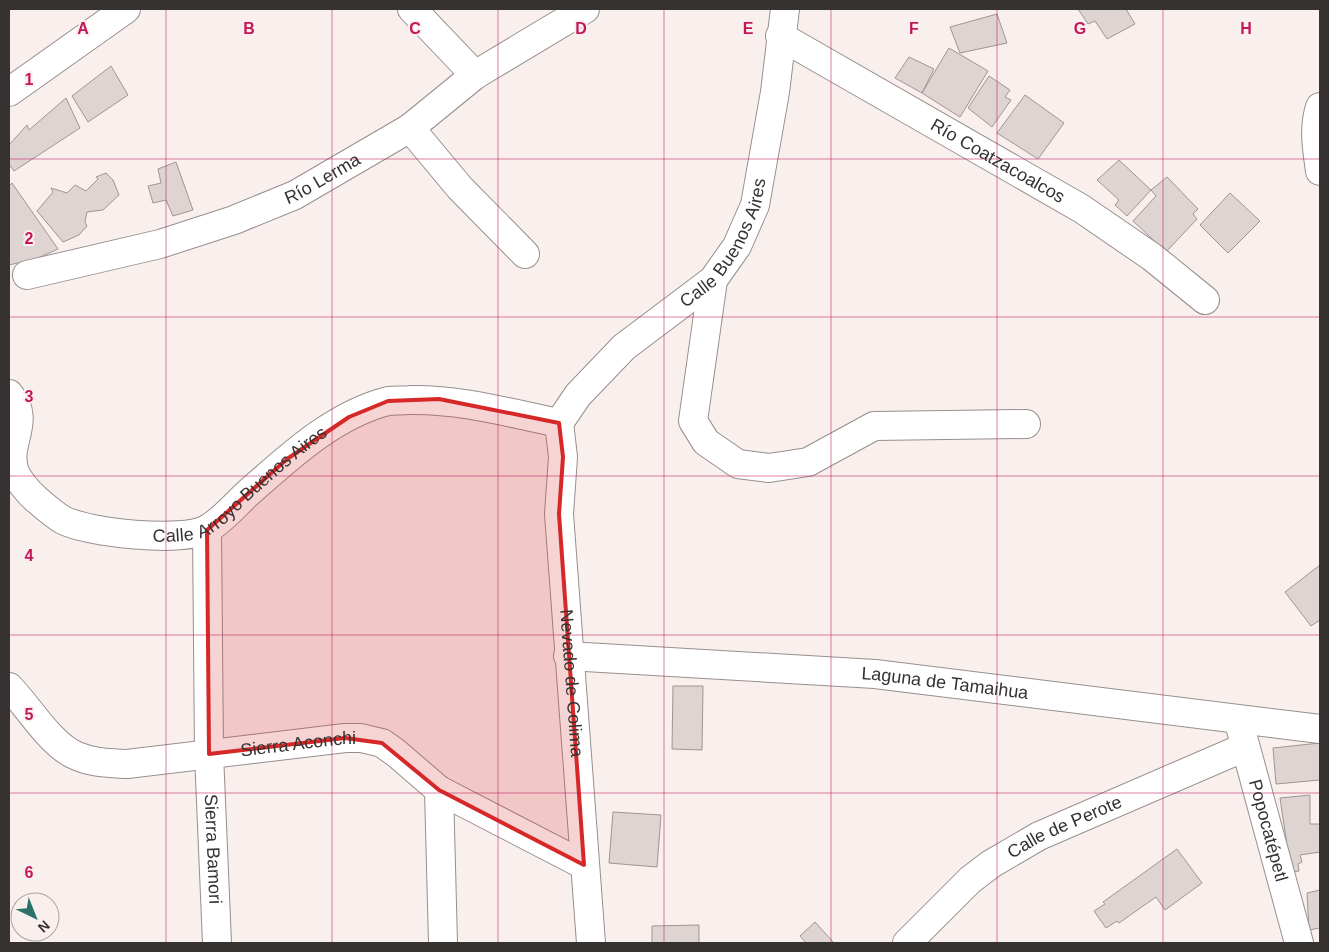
<svg xmlns="http://www.w3.org/2000/svg" width="1329" height="952" font-family="Helvetica,sans-serif">
<style>
.building{fill:#ded5d3;stroke:#9e9694}
.lines{fill:none;stroke-linecap:round;stroke-linejoin:round}
.minor-casing{stroke:#978f8d;stroke-width:30}
.minor{stroke:#fff;stroke-width:28}
.marked{fill:#d62828;fill-opacity:0.2;stroke:#d62828;stroke-width:4;stroke-linejoin:round}
.grid{fill:none;stroke:#c2185b;stroke-width:1;stroke-opacity:0.55}
.labels{text-anchor:middle;dominant-baseline:central;stroke-width:4;stroke-linejoin:round;paint-order:stroke}
.street-label{font-size:18px;fill:#353231;stroke:#f9f0ee}
.grid-label{font-size:16px;text-anchor:middle;font-weight:bold;fill:#c2185b;stroke:#f9f0ee;stroke-width:4;stroke-linejoin:round;paint-order:stroke}
</style>
<rect width="100%" height="100%" fill="#f9f0ee"/>
<path class="building" d="M1078,9H1126L1135,24L1107,39L1095,21L1088,24Z
M997,14L1007,43L960,53L950,27Z
M949,48L988,71L960,117L922,93Z
M909,57L934,69L922,93L895,78Z
M111,66L128,95L88,122L72,96Z
M989,76L1010,90L1005,97L1011,100L992,127L968,108Z
M1025,95L1064,123L1038,159L997,133Z
M66,98L80,128L14,171L9,164V145L27,125L29,130Z
M1119,160L1151,190L1127,216L1115,205L1119,200L1097,180Z
M176,162L193,210L173,216L166,200L153,203L148,186L161,183L158,169Z
M106,173L113,180L119,195L103,210L87,212L85,222L87,226L79,235L63,242L37,211L53,192L51,188L67,193L75,185L86,191L98,179L96,177Z
M1167,177L1198,209L1193,214L1197,219L1166,252L1133,221L1156,196L1151,190Z
M12,183L58,249L36,259L9,265V186Z
M1230,193L1260,221L1228,253L1200,225Z
M1320,565V620L1311,626L1285,592Z
M673,686H703L702,750L672,749Z
M1320,743V780L1276,784L1273,748Z
M1310,795V824H1320V852L1300,855L1302,862L1298,864L1299,871L1291,872L1280,798Z
M613,812L661,815L657,867L609,863Z
M1177,849L1202,883L1165,910L1156,897L1119,923L1117,921L1106,928L1094,911L1105,904L1103,902Z
M1320,890V928L1309,930L1307,893Z
M815,922L834,943H806L800,936Z
M699,925V943H652V926Z"/>
<g class="lines">
<defs>
<g id="minor">
<path d="M412,9L475,75"/>
<path id="s1" d="M780,36L1082,209L1152,257L1205,300"/>
<path d="M9,92L126,9"/>
<path d="M1320,107C1313,129 1317,149 1320,171"/>
<path d="M410,128L460,188L525,254"/>
<path id="s2" d="M27,275L160,244L234,220L295,195L410,128L475,75L585,9"/>
<path d="M713,280L693,421L706,442L738,464L769,468L808,462L874,426L1026,424"/>
<path id="s3" d="M9,394C32,421 6,442 14,469C16,478 29,493 36,499C44,506 54,515 63,520C88,533 183,543 207,529C222,521 235,505 247,494C288,458 333,415 388,401C394,400 403,401 410,400C460,399 510,413 559,423"/>
<path id="s4" d="M559,423L563,457L559,514L591,943"/>
<path id="s5" d="M559,423L578,395L624,347L713,280L737,246L755,205L775,92L785,9"/>
<path id="s6" d="M207,530L209,754L217,943"/>
<path id="s7" d="M568,656L875,674L1320,729"/>
<path id="s8" d="M9,687C29,707 51,746 77,756C93,763 110,763 127,764L345,738H361L382,743L396,753L439,790L584,865"/>
<path id="s9" d="M1241,730L1299,943"/>
<path d="M439,790L443,943"/>
<path id="s10" d="M907,943L970,880L991,864L1039,836L1245,747"/>
</g>
</defs>
<use href="#minor" class="minor-casing"/>
<use href="#minor" class="minor"/>
</g>
<path class="marked" d="M439,399L559,423L563,457L559,514L584,865L439,790L382,743L345,738L209,754L207,530L287,459L349,417L388,401Z"/>
<path class="grid" d="M166,9V943M332,9V943M498,9V943M664,9V943M831,9V943M997,9V943M1163,9V943M9,159H1320M9,317H1320M9,476H1320M9,635H1320M9,793H1320"/>
<g class="labels">
<g class="street-label">
<text stroke="none"><textPath href="#s1" startOffset="251">Río Coatzacoalcos</textPath></text>
<text stroke="none"><textPath href="#s2" startOffset="312">Río Lerma</textPath></text>
<text stroke="none"><textPath href="#s5" startOffset="249">Calle Buenos Aires</textPath></text>
<text stroke="none"><textPath href="#s3" startOffset="346">Calle Arroyo Buenos Aires</textPath></text>
<text stroke="none"><textPath href="#s4" startOffset="261">Nevado de Colima</textPath></text>
<text stroke="none"><textPath href="#s7" startOffset="378">Laguna de Tamaihua</textPath></text>
<text stroke="none"><textPath href="#s8" startOffset="321">Sierra Aconchi</textPath></text>
<text stroke="none"><textPath href="#s10" startOffset="198">Calle de Perote</textPath></text>
<text stroke="none"><textPath href="#s9" startOffset="104">Popocatépetl</textPath></text>
<text stroke="none"><textPath href="#s6" startOffset="319">Sierra Bamori</textPath></text>
</g>
</g>
<g class="grid-label">
<text x="83" y="34">A</text>
<text x="249" y="34">B</text>
<text x="415" y="34">C</text>
<text x="581" y="34">D</text>
<text x="748" y="34">E</text>
<text x="914" y="34">F</text>
<text x="1080" y="34">G</text>
<text x="1246" y="34">H</text>
<text x="29" y="85">1</text>
<text x="29" y="244">2</text>
<text x="29" y="402">3</text>
<text x="29" y="561">4</text>
<text x="29" y="720">5</text>
<text x="29" y="878">6</text>
</g>
<rect width="1329" height="952" fill="none" stroke="#353231" stroke-width="20"/>
<g transform="translate(35 917) rotate(137)"><circle r="24" fill="#f9f0ee" stroke="#aba4a2"/>
<path d="M0-4L9 19L0 12L-9 19Z" fill="#2a726a"/>
<text y="-8" font-size="14" font-weight="bold" text-anchor="middle" fill="#353231">N</text>
</g>
</svg>
